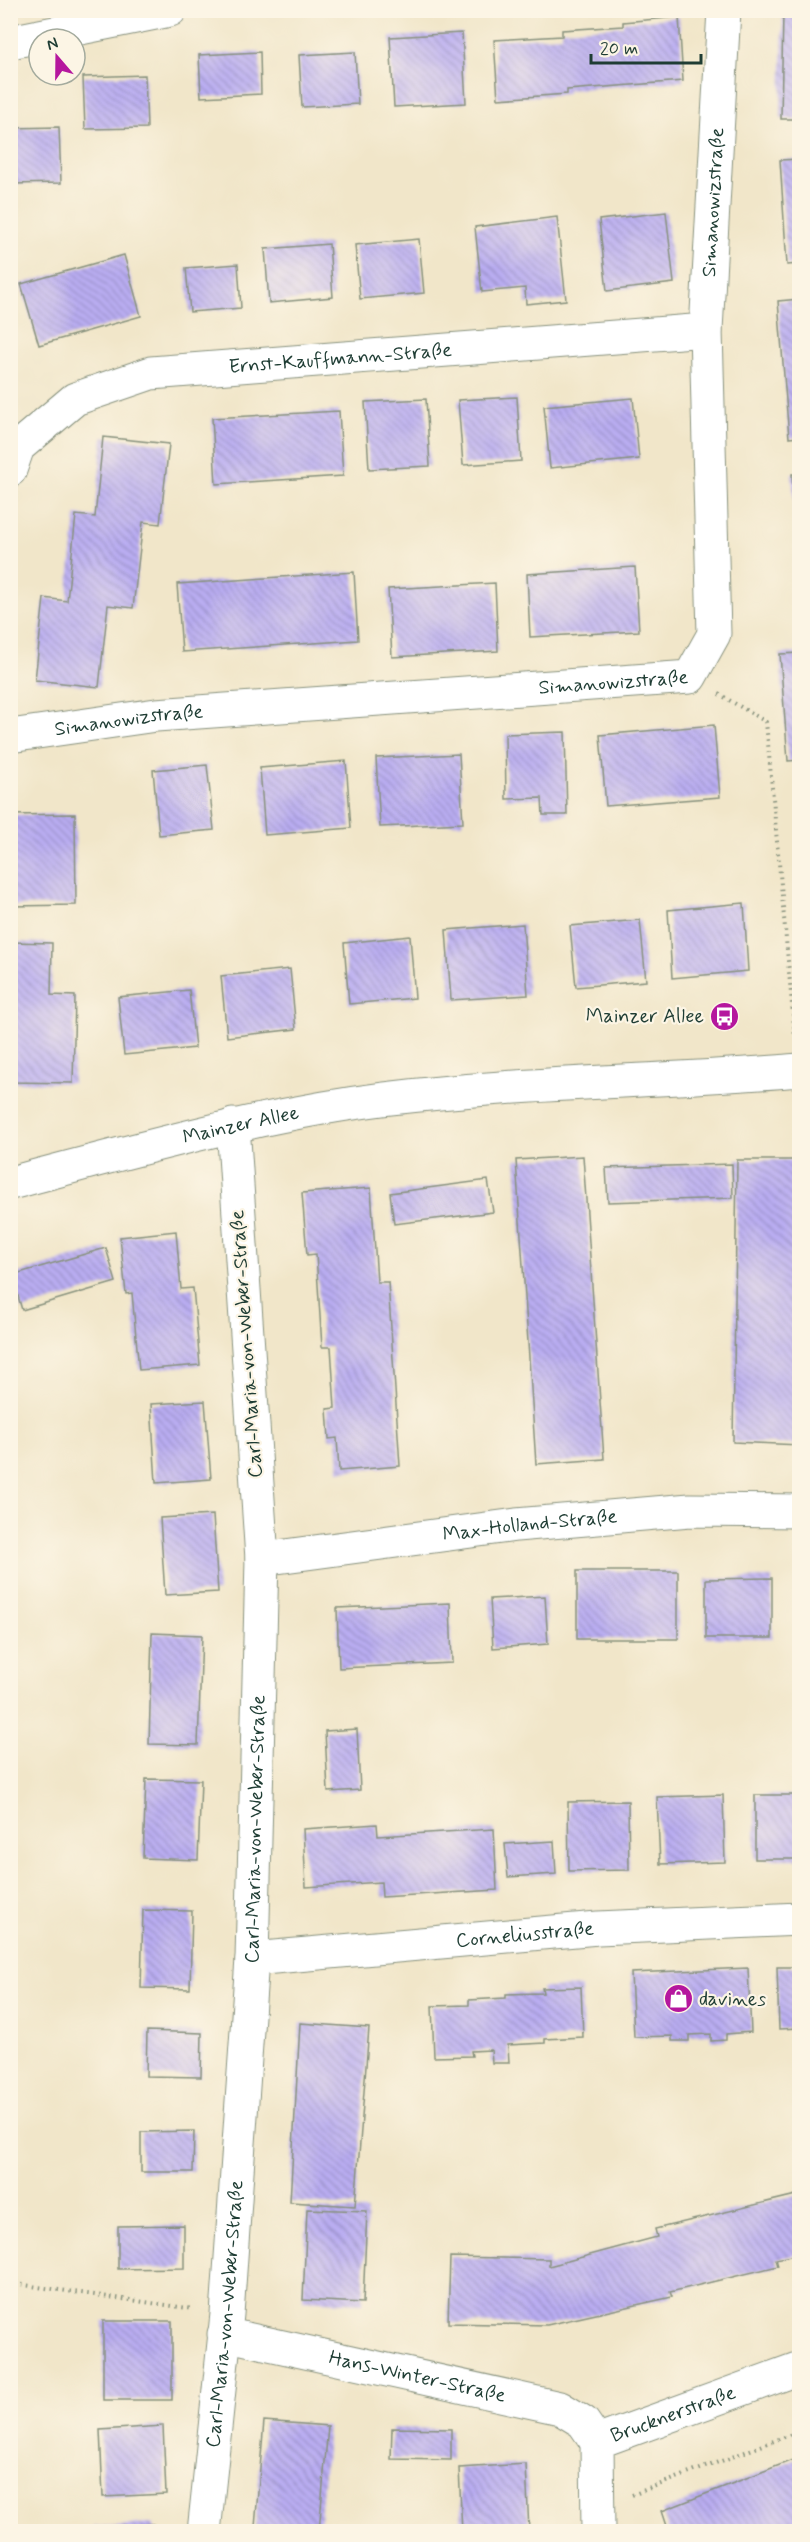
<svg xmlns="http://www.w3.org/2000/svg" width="810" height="2542" font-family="Mynerve,sans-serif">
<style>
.building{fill:url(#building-back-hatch)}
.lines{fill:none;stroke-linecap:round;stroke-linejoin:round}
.street-casing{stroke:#88927e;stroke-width:35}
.path{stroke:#88927e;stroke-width:4;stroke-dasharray:1.5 4.5;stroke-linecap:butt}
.street{stroke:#fff;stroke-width:33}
.labels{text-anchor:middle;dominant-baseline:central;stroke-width:4.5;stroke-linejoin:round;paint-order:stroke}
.street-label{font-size:20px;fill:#1f3d34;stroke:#fcf5e5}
.poi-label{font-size:20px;fill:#1f3d34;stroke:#fcf5e5;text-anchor:end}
</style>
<defs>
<pattern id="building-back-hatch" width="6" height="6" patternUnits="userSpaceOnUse" patternTransform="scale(1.5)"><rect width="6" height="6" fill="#baadf2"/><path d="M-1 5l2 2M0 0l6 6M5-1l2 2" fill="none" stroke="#978ec5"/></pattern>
</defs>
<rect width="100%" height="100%" fill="#fcf5e5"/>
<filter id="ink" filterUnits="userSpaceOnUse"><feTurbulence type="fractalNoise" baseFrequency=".0167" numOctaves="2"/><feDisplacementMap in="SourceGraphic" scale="12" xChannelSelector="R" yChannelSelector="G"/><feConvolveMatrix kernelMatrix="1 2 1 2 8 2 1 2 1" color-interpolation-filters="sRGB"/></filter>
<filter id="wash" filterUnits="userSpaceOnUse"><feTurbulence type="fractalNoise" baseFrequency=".008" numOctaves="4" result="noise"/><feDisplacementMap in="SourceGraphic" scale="24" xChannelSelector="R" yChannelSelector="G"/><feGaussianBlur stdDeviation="1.35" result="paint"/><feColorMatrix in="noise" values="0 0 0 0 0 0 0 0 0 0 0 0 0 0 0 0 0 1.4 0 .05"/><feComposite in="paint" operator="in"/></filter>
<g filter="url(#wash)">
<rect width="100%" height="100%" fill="#f1e6c9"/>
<g id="blocks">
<path class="building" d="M783,13H800V119H781Z
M679,17L683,81L567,90V94L498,99L494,40L562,36V30L623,26V22Z
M462,33L466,103L394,107L390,37Z
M260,52L261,94L201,97L199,55Z
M355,52L358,104L302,107L299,55Z
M145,75L147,128L85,129L83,77Z
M59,127L61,183L10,184V128Z
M800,159V264L787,265L780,160Z
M666,212L674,283L607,291L599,220Z
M557,217L566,300L526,304L525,288L482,292L475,227Z
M419,239L424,293L360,299L355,245Z
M329,244L333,297L269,303L265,249Z
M124,255L141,316L39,345L21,284Z
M238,264L241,308L190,312L186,268Z
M800,299V437L789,438L778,301Z
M517,397L521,461L463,465L458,400Z
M633,398L639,459L550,468L544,406Z
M426,399L430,466L369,469L365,402Z
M339,411L343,476L216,484L212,418Z
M103,437L169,444L160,524L143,522L133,608L108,605L99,687L35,680L44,598L67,601L76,515L95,517Z
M792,474H800V550H798Z
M635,567L639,631L530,637L527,574Z
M354,572L358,640L182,652L177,584Z
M495,583L498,651L392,657L388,589Z
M800,653V760L788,761L780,654Z
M714,725L720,797L606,806L600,735Z
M565,732L567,815H543L542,798L506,799L505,734Z
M459,754L463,823L380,827L376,758Z
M346,761L351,828L265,835L260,768Z
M207,765L214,830L159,835L153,770Z
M75,814L76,905L10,906V815Z
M744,903L748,971L672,978L668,910Z
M640,920L646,981L576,987L570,926Z
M523,924L528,995L451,1000L446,930Z
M410,936L415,998L349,1004L344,943Z
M10,942L52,943L51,995L75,996L73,1083L10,1082Z
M290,969L296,1029L227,1037L221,976Z
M189,990L195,1048L124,1055L118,997Z
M583,1156L604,1459L536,1464L516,1160Z
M737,1160H800V1445L733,1442Z
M732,1164L733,1198L608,1202L606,1168Z
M488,1180L493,1212L394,1224L390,1193Z
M371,1188L377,1282H388L400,1466L339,1471L337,1438L329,1439L327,1409L335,1408L331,1347H322L316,1254L307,1255L302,1193Z
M176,1231L181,1289L193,1288L200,1365L139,1370L132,1293L126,1294L120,1237Z
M106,1248L116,1282L22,1310L12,1275Z
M205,1401L211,1479L156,1483L151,1404Z
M213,1515L218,1592L165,1595L160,1518Z
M577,1571H678V1639H577Z
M772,1578V1638H706V1579Z
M545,1596L548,1644L493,1648L490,1599Z
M450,1603L452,1663L339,1668L337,1608Z
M152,1633L202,1635L198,1745L149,1744Z
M357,1729L360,1790L328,1792L325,1731Z
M146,1779L201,1780L198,1860L143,1858Z
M723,1795L725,1862L660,1864L657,1797Z
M755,1795H800V1859H755Z
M628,1801L629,1870L569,1871L568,1802Z
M377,1824L378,1836L494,1829L497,1890L382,1897L381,1882L306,1887L303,1829Z
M554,1841L556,1874L508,1877L505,1844Z
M143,1910L192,1911L190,1989L141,1988Z
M777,1967H800V2028L779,2029Z
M748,1968L751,2032L726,2034V2040L711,2041V2034L689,2035V2041H672V2036L634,2037L631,1973Z
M581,1987L583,2037L545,2039V2043L508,2045L509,2063H492L491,2050L471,2051L472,2056L434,2057L432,2006L469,2005V2000L506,1998V1994L543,1993L542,1988Z
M300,2023L369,2028L355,2206L290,2202Z
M147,2031L202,2033L201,2077L146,2076Z
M194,2131L193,2172H141V2132Z
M800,2194V2254L776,2259L778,2266L670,2292L672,2297L547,2325L448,2323L450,2257L549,2259V2266L657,2237L655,2229Z
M307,2209L367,2211L363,2303L303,2300Z
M184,2225V2268L118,2269V2226Z
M103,2321H172V2400H103Z
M264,2421L328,2426L319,2532L255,2527Z
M163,2426L166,2494L103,2497L100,2430Z
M392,2428L451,2429V2460L391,2459Z
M800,2457V2528L791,2532H669L662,2511Z
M526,2464L529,2532H462L459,2468Z
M153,2524L154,2532H93V2527Z"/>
</g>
</g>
<g filter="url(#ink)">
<use href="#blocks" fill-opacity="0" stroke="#88927e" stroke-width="1.5"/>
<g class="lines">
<defs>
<g id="street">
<path d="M10,42L170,10"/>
<path id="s1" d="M10,470L18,447L75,399L151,373L706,330"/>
<path id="s2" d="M10,736L156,715L690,677L714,634L706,330L724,10"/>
<path id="s3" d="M10,1183C133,1151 256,1115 383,1099C521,1082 661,1082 800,1070"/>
<path id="s4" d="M262,1559L516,1525L690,1510L800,1511"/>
<path id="s5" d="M252,1959L598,1928L800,1919"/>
<path id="s6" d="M224,2334L560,2408L583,2422L597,2442"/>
<path id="s7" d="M204,2532L227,2314L252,1959L262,1559L233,1125"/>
<path id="s8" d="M598,2532L597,2442L800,2368"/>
</g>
</defs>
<use href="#street" class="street-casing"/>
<path class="path" d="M719,694L766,722L795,1037
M10,2283L194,2309
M632,2495L800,2431"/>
<use href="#street" class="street"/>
</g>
</g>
<defs>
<symbol id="bus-disc" viewBox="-11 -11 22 22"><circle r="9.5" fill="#b5179e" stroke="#fcf5e5"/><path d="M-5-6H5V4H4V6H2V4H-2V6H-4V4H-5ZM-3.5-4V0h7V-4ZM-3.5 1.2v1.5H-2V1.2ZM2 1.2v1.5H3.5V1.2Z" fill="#fff"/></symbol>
<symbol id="shop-disc" viewBox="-11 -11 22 22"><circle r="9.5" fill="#b5179e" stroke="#fcf5e5"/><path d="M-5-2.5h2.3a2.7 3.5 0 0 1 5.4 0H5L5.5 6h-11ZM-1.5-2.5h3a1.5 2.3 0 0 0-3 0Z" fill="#fff"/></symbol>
</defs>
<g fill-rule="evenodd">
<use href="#bus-disc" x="708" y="1000" width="33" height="33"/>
<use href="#shop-disc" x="662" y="1982" width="33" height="33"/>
</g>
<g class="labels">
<g class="street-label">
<text stroke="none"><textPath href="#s2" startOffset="1164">Simanowizstraße</textPath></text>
<text stroke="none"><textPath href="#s1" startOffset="369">Ernst-Kauffmann-Straße</textPath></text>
<text stroke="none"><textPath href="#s2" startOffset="606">Simanowizstraße</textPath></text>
<text stroke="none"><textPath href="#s2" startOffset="120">Simanowizstraße</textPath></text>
<text stroke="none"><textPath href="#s3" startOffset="238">Mainzer Allee</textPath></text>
<text transform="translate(247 1344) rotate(-94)">Carl-Maria-von-Weber-Straße</text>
<text stroke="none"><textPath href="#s4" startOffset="270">Max-Holland-Straße</textPath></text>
<text stroke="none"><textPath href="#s7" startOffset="705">Carl-Maria-von-Weber-Straße</textPath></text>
<text stroke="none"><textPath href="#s5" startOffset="274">Corneliusstraße</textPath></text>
<text stroke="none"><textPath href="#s7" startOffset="219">Carl-Maria-von-Weber-Straße</textPath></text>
<text stroke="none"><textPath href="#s6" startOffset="198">Hans-Winter-Straße</textPath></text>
<text stroke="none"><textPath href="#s8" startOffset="171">Brucknerstraße</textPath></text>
</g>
<g class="poi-label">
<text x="704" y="1016">Mainzer Allee</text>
<text x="699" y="1999" text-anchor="start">davines</text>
</g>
</g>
<rect width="810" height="2542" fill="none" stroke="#fcf5e5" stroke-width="36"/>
<g transform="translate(57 57) rotate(340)"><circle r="28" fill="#fcf5e5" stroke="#a4ab9e" stroke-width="1.5"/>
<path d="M0-4.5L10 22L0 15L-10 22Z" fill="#b5179e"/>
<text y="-9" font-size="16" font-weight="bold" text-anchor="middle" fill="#1f3d34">N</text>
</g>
<path d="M591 54v9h110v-9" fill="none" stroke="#1f3d34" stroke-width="3"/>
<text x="600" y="54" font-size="18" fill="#1f3d34" stroke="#fcf5e5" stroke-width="4.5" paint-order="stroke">20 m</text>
</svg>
